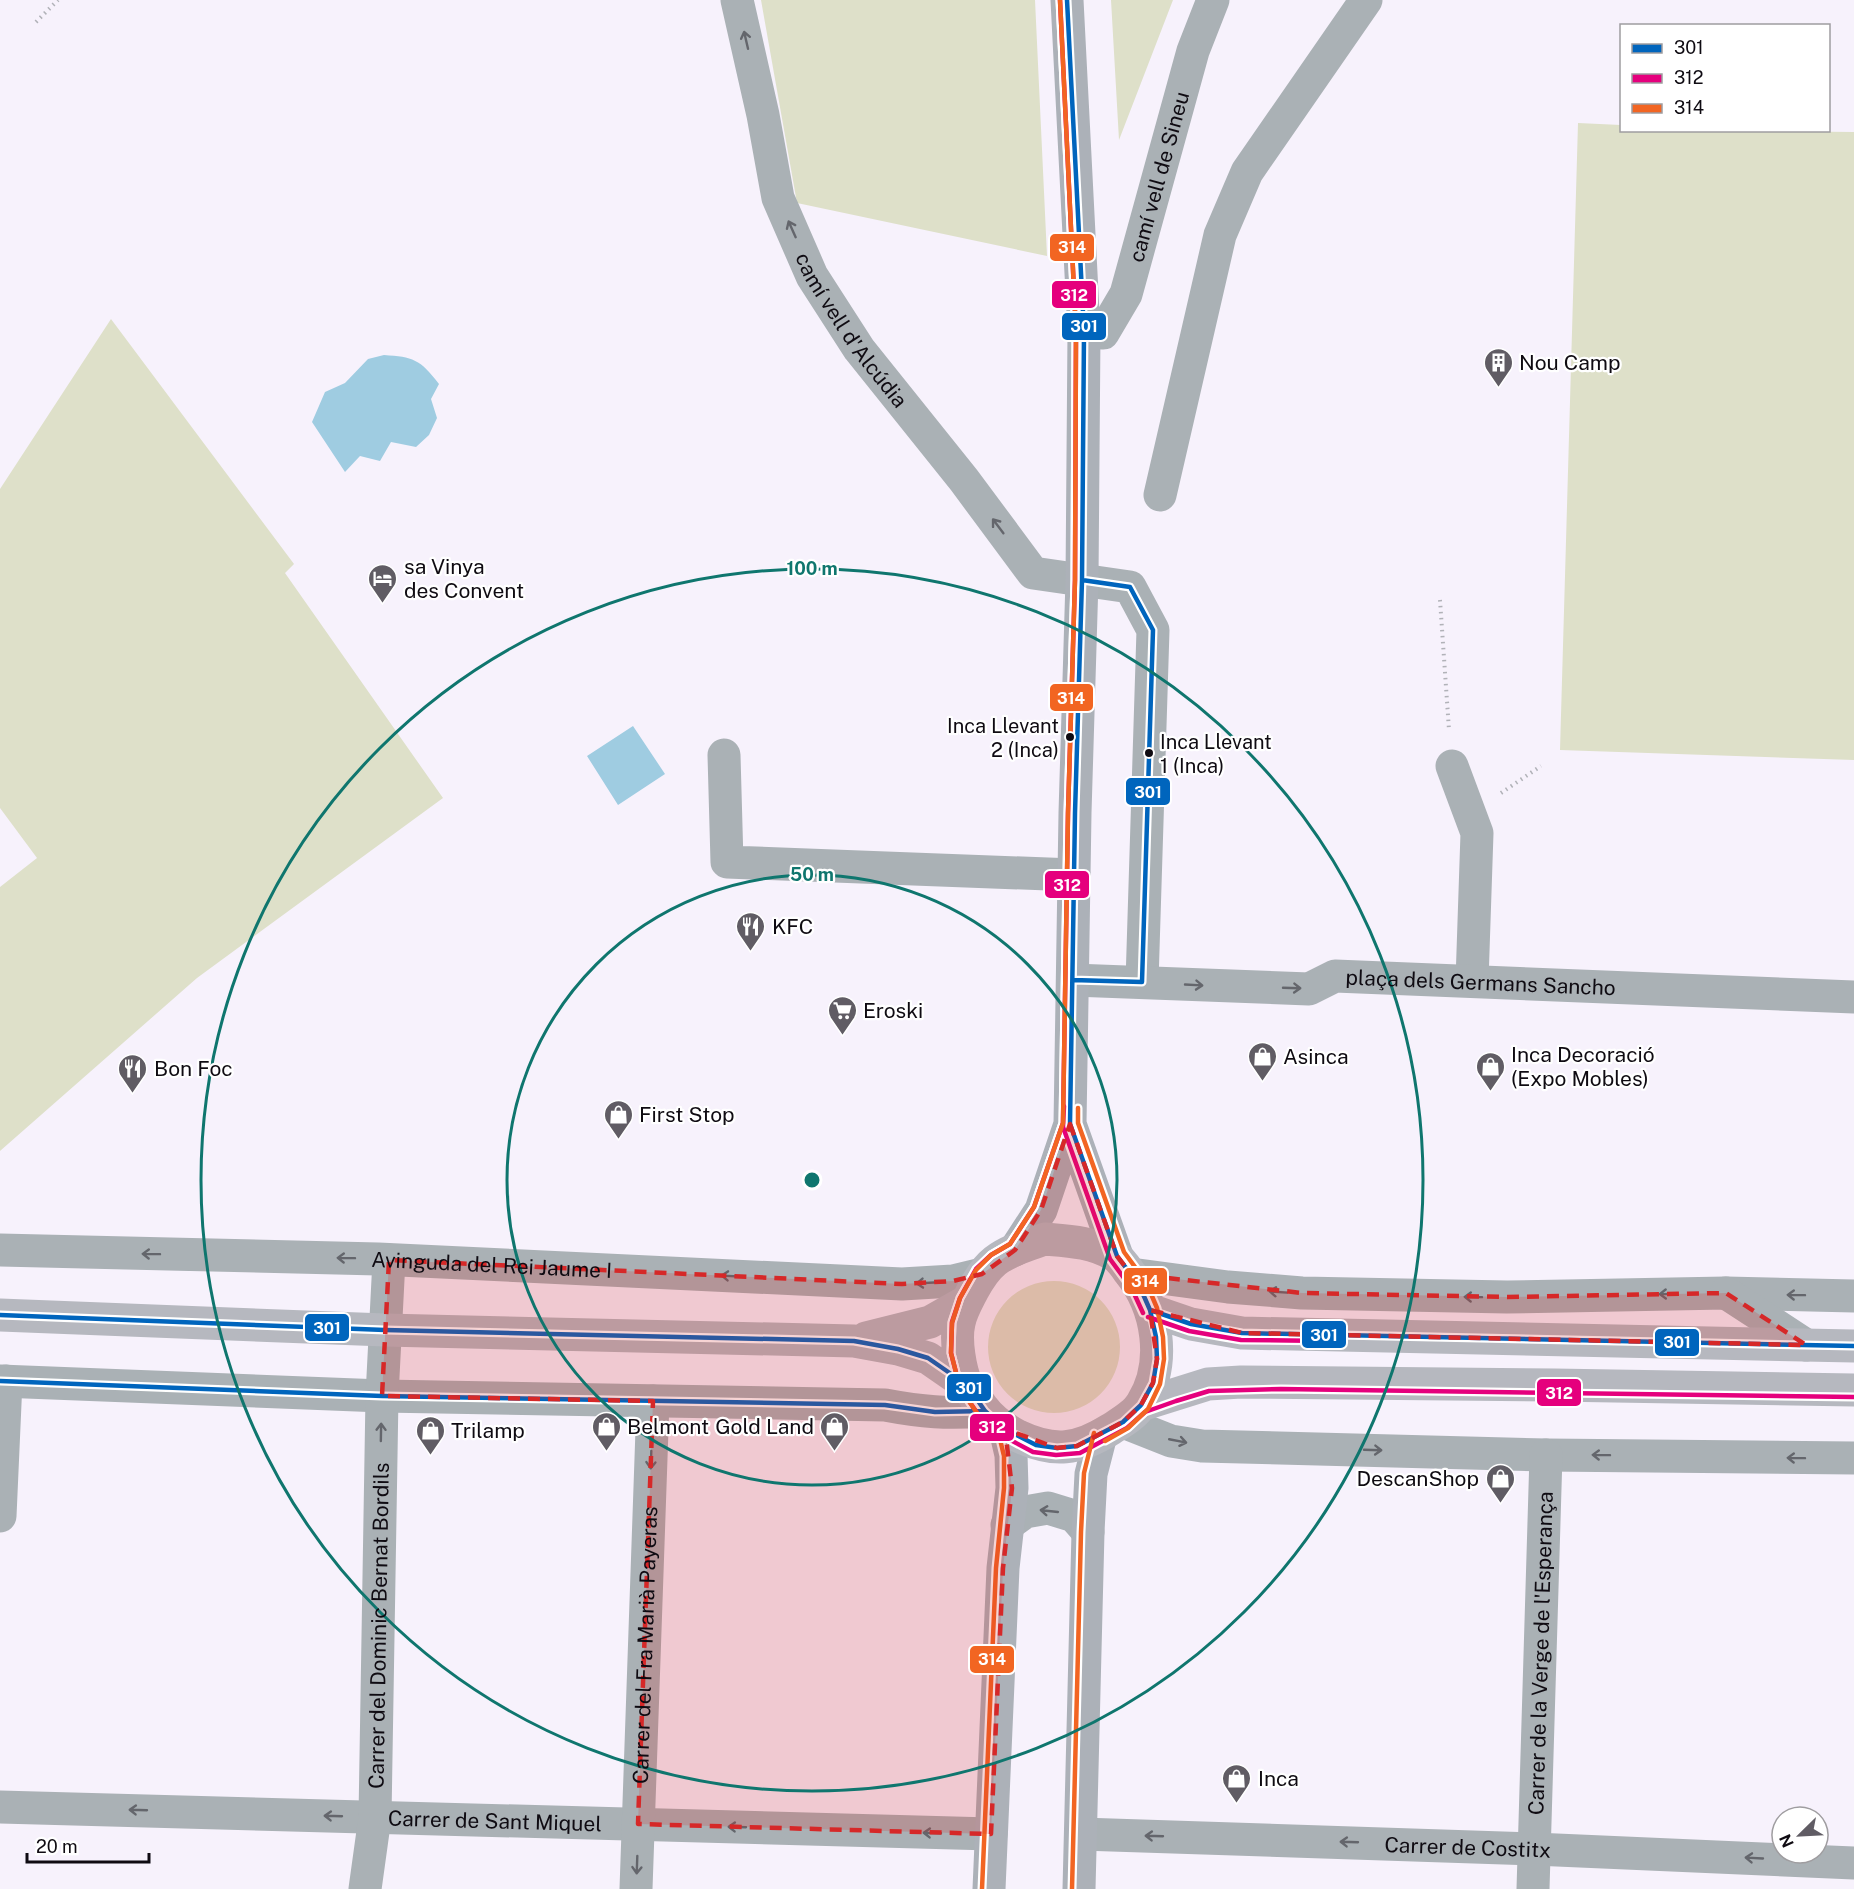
<svg xmlns="http://www.w3.org/2000/svg" width="1854" height="1889" font-family="'Public Sans',sans-serif">
<style>
.green{fill:#dee0c9}
.water{fill:#9fcce1}
.lines{fill:none;stroke-linecap:round;stroke-linejoin:round}
.path{stroke:#b1b2b8;stroke-width:4;stroke-dasharray:1.5 4.5;stroke-linecap:butt}
.minor{stroke:#aab1b5;stroke-width:33}
.major{stroke:#acb1b8;stroke-width:33}
.highway{stroke:#b6b8bf;stroke-width:33}
.bus-1-casing{stroke:#fff;stroke-width:9}
.bus-2-casing{stroke:#fff;stroke-width:9}
.bus-3-casing{stroke:#fff;stroke-width:9}
.bus-1{stroke:#0065bd;stroke-width:4.5}
.bus-2{stroke:#e5007d;stroke-width:4.5}
.bus-3{stroke:#f26522;stroke-width:4.5}
.oneway{stroke:#64666c}
.marked{fill:#d62828;fill-opacity:0.2;stroke:#d62828;stroke-width:4.5;stroke-dasharray:12 8;stroke-linejoin:round}
.ring{fill:none;stroke:#0f766e;stroke-width:3}
.bus-dot{fill:#0f0b12;stroke:#fff;stroke-width:2}
.labels{text-anchor:middle;dominant-baseline:central;stroke-width:4.5;stroke-linejoin:round;paint-order:stroke}
.bus-label{font-size:20px;fill:#0f0b12;stroke:#fff;text-anchor:end}
.street-label{font-size:21px;fill:#0f0b12;stroke:#fff}
.poi-label{font-size:21px;fill:#0f0b12;stroke:#fff;text-anchor:start}
.centre{fill:#0f766e;stroke:#fff;stroke-width:3}
.ring-label{font-size:18px;text-anchor:middle;font-weight:bold;fill:#0f766e;stroke:#fff;stroke-width:4.5;stroke-linejoin:round;paint-order:stroke}
.line-badge{stroke:#fff;stroke-width:2}
.badge-label{font-size:16px;text-anchor:middle;font-weight:bold;fill:#fff}
</style>
<rect width="100%" height="100%" fill="#f7f2fc"/>
<path class="green" d="M761,0H1035L1047,256L797,203Z
M1111,0H1173L1119,140Z
M1578,123L1621,125L1622,130L1854,132V760L1560,750Z
M111,319L294,564L285,573L443,798L197,978L0,1151V887L37,858L0,808V489Z
M988 1347a66 66 0 1 1 132 0a66 66 0 1 1-132 0Z"/>
<path class="water" d="M384,355C413,357 420,359 439,384L431,399L437,418L429,435L416,447L391,442L380,461L360,456L345,472L312,422L325,392L345,383L368,359Z
M633,726L665,774L618,805L587,756Z"/>
<g class="lines">
<path class="path" d="M36,22L58,0
M1440,600L1449,730
M1501,793L1541,766"/>
<g class="minor">
<path id="s1" d="M737,0L763,115L778,198L812,276L859,349L964,480L1033,573L1130,587L1153,630L1142,982"/>
<path id="s2" d="M1084,332L1103,333L1126,294L1193,51L1213,0"/>
<path d="M1160,495L1220,235L1247,172L1366,0"/>
<path d="M724,755L727,862L1074,875"/>
<path d="M1452,766L1477,833L1472,981"/>
<path id="s3" d="M1073,980L1309,989L1335,976L1854,997"/>
<path id="s4" d="M0,1250L378,1259L902,1284L953,1281L982,1274"/>
<path d="M1131,1274L1228,1287L1302,1293L1507,1297L1726,1293L1854,1296"/>
<path d="M1726,1293L1806,1345"/>
<path d="M0,1381L382,1396L885,1405C922,1412 947,1414 985,1411"/>
<path d="M1123,1422L1171,1441L1202,1446L1546,1455L1854,1458"/>
<path d="M0,1516L6,1381"/>
<path d="M1007,1525L1025,1512L1048,1508L1074,1516L1088,1532"/>
<path id="s5" d="M0,1807L991,1834"/>
<path id="s6" d="M1081,1834L1534,1849L1854,1863"/>
<path id="s7" d="M365,1889L375,1817L382,1396L389,1260"/>
<path id="s8" d="M636,1889L653,1401"/>
<path id="s9" d="M1533,1889L1546,1455"/>
</g>
<path class="major" d="M1070,1124L1117,1256
M1015,1250L1041,1210L1070,1124L1075,813L1082,580L1084,332L1067,0
M989,1889L1003,1568L1012,1488L1011,1455L1005,1429
M1079,1889L1088,1532L1091,1474L1101,1435"/>
<path class="highway" d="M1045,1239C1069,1241 1093,1242 1114,1255C1120,1259 1125,1266 1129,1272C1158,1308 1167,1363 1142,1403C1136,1414 1122,1422 1111,1429C1078,1450 1054,1453 1018,1436C1005,1429 992,1420 983,1408C978,1401 971,1393 967,1385C960,1370 955,1340 959,1323C961,1312 968,1300 973,1290C979,1279 985,1269 995,1261C1009,1250 1028,1245 1045,1239Z
M1150,1310L1191,1324L1242,1333L1854,1346
M0,1315L385,1330L854,1341L898,1349L928,1358L967,1385
M866,1338L930,1322L967,1301
M1141,1405L1208,1384L1241,1382L1554,1385L1854,1390"/>
<defs>
<path id="bus-1" d="M1073,980L1142,982L1153,630L1130,587L1082,580
M1150,1310L1191,1324L1242,1333L1854,1346
M0,1315L385,1330L854,1341L898,1349L928,1358L967,1385L985,1411L1005,1429L1036,1445L1057,1448L1077,1446L1123,1422L1141,1405L1153,1383L1157,1359L1156,1337L1150,1310L1139,1285L1117,1256L1070,1124L1075,813L1082,580L1084,332L1067,0
M0,1381L382,1396L885,1405L935,1412L985,1411"/>
<path id="bus-2" d="M1060,0L1076,332L1075,580L1068,813L1063,1123L1034,1207L1010,1244L991,1255L976,1269L960,1298L952,1322L951,1353L960,1388L980,1417L1001,1435L1033,1452L1056,1455L1080,1453L1127,1428L1145,1412L1176,1401L1209,1391L1281,1389L1854,1397
M1064,1106L1063,1127L1110,1259L1132,1289L1143,1313
M1148,1317L1189,1331L1241,1340L1327,1341"/>
<path id="bus-3" d="M1078,1108V1123L1124,1252L1146,1282L1157,1308L1163,1337L1164,1359L1160,1384L1148,1409L1128,1428L1105,1441
M1000,1435L979,1416L960,1388L951,1353L952,1323L960,1298L976,1270L991,1255L1010,1244L1034,1207L1063,1123L1068,813L1075,580L1076,332L1060,0
M982,1889L996,1568L1004,1488V1456L998,1431
M1072,1889L1081,1532L1084,1473L1094,1433"/>
</defs>
<use href="#bus-1" class="bus-1-casing"/>
<use href="#bus-2" class="bus-2-casing"/>
<use href="#bus-3" class="bus-3-casing"/>
<use href="#bus-1" class="bus-1"/>
<use href="#bus-2" class="bus-2"/>
<use href="#bus-3" class="bus-3"/>
</g>
<defs><path id="oneway-shaft" d="M-6 0H5M1.5-3L5.5 0L1.5 3" fill="none" stroke-width="1.6" stroke-linecap="round" stroke-linejoin="round" transform="scale(1.5)"/></defs>
<g class="oneway">
<use href="#oneway-shaft" transform="translate(746 40) rotate(-103)"/>
<use href="#oneway-shaft" transform="translate(792 229) rotate(-114)"/>
<use href="#oneway-shaft" transform="translate(998 526) rotate(-127)"/>
<use href="#oneway-shaft" transform="translate(1194 985) rotate(3)"/>
<use href="#oneway-shaft" transform="translate(1292 988) rotate(2)"/>
<use href="#oneway-shaft" transform="translate(151 1254) rotate(-179)"/>
<use href="#oneway-shaft" transform="translate(346 1258) rotate(-179)"/>
<use href="#oneway-shaft" transform="translate(730 1276) rotate(-177)"/>
<use href="#oneway-shaft" transform="translate(925 1283) rotate(177)"/>
<use href="#oneway-shaft" transform="translate(1278 1292) rotate(-176)"/>
<use href="#oneway-shaft" transform="translate(1668 1294) rotate(179)"/>
<use href="#oneway-shaft" transform="translate(1796 1295) rotate(-179)"/>
<use href="#oneway-shaft" transform="translate(1473 1297) rotate(-179)"/>
<use href="#oneway-shaft" transform="translate(381 1432) rotate(-89)"/>
<use href="#oneway-shaft" transform="translate(1178 1441) rotate(11)"/>
<use href="#oneway-shaft" transform="translate(1373 1450) rotate(2)"/>
<use href="#oneway-shaft" transform="translate(1601 1455) rotate(-179)"/>
<use href="#oneway-shaft" transform="translate(1796 1458) rotate(-179)"/>
<use href="#oneway-shaft" transform="translate(651 1460) rotate(92)"/>
<use href="#oneway-shaft" transform="translate(1049 1511) rotate(-174)"/>
<use href="#oneway-shaft" transform="translate(138 1810) rotate(-178)"/>
<use href="#oneway-shaft" transform="translate(333 1816) rotate(-178)"/>
<use href="#oneway-shaft" transform="translate(737 1827) rotate(-178)"/>
<use href="#oneway-shaft" transform="translate(932 1833) rotate(-178)"/>
<use href="#oneway-shaft" transform="translate(1154 1836) rotate(-178)"/>
<use href="#oneway-shaft" transform="translate(1349 1842) rotate(-178)"/>
<use href="#oneway-shaft" transform="translate(1754 1858) rotate(-177)"/>
<use href="#oneway-shaft" transform="translate(637 1865) rotate(92)"/>
</g>
<path class="marked" d="M1070,1124L1117,1256L1131,1274L1302,1293L1507,1297L1726,1293L1806,1345L1242,1333L1150,1310L1157,1359L1153,1383L1141,1405L1123,1422L1077,1446L1057,1448L1005,1429L1012,1488L1003,1568L991,1834L638,1824L653,1401L382,1396L389,1260L902,1284L953,1281L982,1274L1015,1250L1041,1210Z"/>
<g class="ring">
<circle cx="812" cy="1180" r="305"/>
<circle cx="812" cy="1180" r="611"/>
</g>
<defs>
<symbol id="building-pin" viewBox="-11 -11 22 30"><path d="M0 17L-7.5 6A9.5 9.5 0 1 1 7.5 6Z" fill="#605c64" stroke="#fff"/><path d="M-4-6H4V6H1V3H-1V6H-4ZM-2.5-4.3h1.7v1.8h-1.7ZM.8-4.3h1.7v1.8H.8ZM-2.5-1h1.7V.8h-1.7ZM.8-1h1.7V.8H.8Z" fill="#fff"/></symbol>
<symbol id="hotel-pin" viewBox="-11 -11 22 30"><path d="M0 17L-7.5 6A9.5 9.5 0 1 1 7.5 6Z" fill="#605c64" stroke="#fff"/><path d="M-6-4.5h1.5V1H6V5H4.5V3h-9V5H-6ZM-4 0a1.8 1.8 0 1 1 3.6 0ZM.5 0V-2.5h3Q6-2.5 6 0Z" fill="#fff"/></symbol>
<symbol id="restaurant-pin" viewBox="-11 -11 22 30"><path d="M0 17L-7.5 6A9.5 9.5 0 1 1 7.5 6Z" fill="#605c64" stroke="#fff"/><path d="M-5-6h1v4h1v-4h1v4h1v-4h1v5L-1.5 .5V6h-2V.5L-5-1ZM5-6V6H3V1.5H1.5Q1.5-4 5-6Z" fill="#fff"/></symbol>
<symbol id="supermarket-pin" viewBox="-11 -11 22 30"><path d="M0 17L-7.5 6A9.5 9.5 0 1 1 7.5 6Z" fill="#605c64" stroke="#fff"/><path d="M-6-5.5h2.5l.6 2H6L4.5 2H-2.5L-4.4-4H-6ZM-1.5 3.2a1.3 1.3 0 1 0 .1 0ZM3 3.2a1.3 1.3 0 1 0 .1 0Z" fill="#fff"/></symbol>
<symbol id="shop-pin" viewBox="-11 -11 22 30"><path d="M0 17L-7.5 6A9.5 9.5 0 1 1 7.5 6Z" fill="#605c64" stroke="#fff"/><path d="M-5-2.5h2.3a2.7 3.5 0 0 1 5.4 0H5L5.5 6h-11ZM-1.5-2.5h3a1.5 2.3 0 0 0-3 0Z" fill="#fff"/></symbol>
</defs>
<g fill-rule="evenodd">
<use href="#building-pin" x="1482" y="346" width="33" height="45"/>
<use href="#hotel-pin" x="366" y="562" width="33" height="45"/>
<use href="#restaurant-pin" x="734" y="910" width="33" height="45"/>
<use href="#supermarket-pin" x="826" y="994" width="33" height="45"/>
<use href="#shop-pin" x="1246" y="1040" width="33" height="45"/>
<use href="#shop-pin" x="1474" y="1050" width="33" height="45"/>
<use href="#restaurant-pin" x="116" y="1052" width="33" height="45"/>
<use href="#shop-pin" x="602" y="1098" width="33" height="45"/>
<use href="#shop-pin" x="590" y="1410" width="33" height="45"/>
<use href="#shop-pin" x="818" y="1410" width="33" height="45"/>
<use href="#shop-pin" x="414" y="1414" width="33" height="45"/>
<use href="#shop-pin" x="1484" y="1462" width="33" height="45"/>
<use href="#shop-pin" x="1220" y="1762" width="33" height="45"/>
</g>
<g class="bus-dot">
<circle cx="1070" cy="737" r="5"/>
<circle cx="1149" cy="753" r="5"/>
</g>
<g class="labels">
<g class="bus-label">
<text x="1059" y="726">Inca Llevant<tspan x="1059" dy="24">2 (Inca)</tspan></text>
<text x="1160" y="742" text-anchor="start">Inca Llevant<tspan x="1160" dy="24">1 (Inca)</tspan></text>
</g>
<g class="street-label">
<text stroke="none"><textPath href="#s2" startOffset="186">camí vell de Sineu</textPath></text>
<text stroke="none"><textPath href="#s1" startOffset="354">camí vell d'Alcúdia</textPath></text>
<text stroke="none"><textPath href="#s3" startOffset="411">plaça dels Germans Sancho</textPath></text>
<text stroke="none"><textPath href="#s4" startOffset="492">Avinguda del Rei Jaume I</textPath></text>
<text stroke="none"><textPath href="#s7" startOffset="264">Carrer del Dominic Bernat Bordils</textPath></text>
<text stroke="none"><textPath href="#s8" startOffset="244">Carrer del Fra Marià Payeras</textPath></text>
<text stroke="none"><textPath href="#s9" startOffset="236">Carrer de la Verge de l'Esperança</textPath></text>
<text stroke="none"><textPath href="#s5" startOffset="495">Carrer de Sant Miquel</textPath></text>
<text stroke="none"><textPath href="#s6" startOffset="387">Carrer de Costitx</textPath></text>
</g>
<g class="poi-label">
<text x="1519" y="362">Nou Camp</text>
<text x="404" y="566">sa Vinya<tspan x="404" dy="24">des Convent</tspan></text>
<text x="772" y="926">KFC</text>
<text x="863" y="1010">Eroski</text>
<text x="1511" y="1054">Inca Decoració<tspan x="1511" dy="24">(Expo Mobles)</tspan></text>
<text x="1283" y="1056">Asinca</text>
<text x="154" y="1068">Bon Foc</text>
<text x="639" y="1114">First Stop</text>
<text x="627" y="1426">Belmont</text>
<text x="814" y="1426" text-anchor="end">Gold Land</text>
<text x="451" y="1430">Trilamp</text>
<text x="1479" y="1478" text-anchor="end">DescanShop</text>
<text x="1258" y="1778">Inca</text>
</g>
</g>
<circle cx="812" cy="1180" r="9" class="centre"/>
<g class="ring-label">
<text x="812" y="575">100 m</text>
<text x="812" y="881">50 m</text>
</g>
<g class="line-badge">
<rect x="1049" y="233" width="46" height="29" rx="6" fill="#f26522"/>
<rect x="1051" y="280" width="46" height="29" rx="6" fill="#e5007d"/>
<rect x="1061" y="312" width="46" height="29" rx="6" fill="#0065bd"/>
<rect x="1049" y="683" width="45" height="29" rx="6" fill="#f26522"/>
<rect x="1125" y="777" width="46" height="29" rx="6" fill="#0065bd"/>
<rect x="1044" y="870" width="46" height="29" rx="6" fill="#e5007d"/>
<rect x="1123" y="1267" width="45" height="28" rx="6" fill="#f26522"/>
<rect x="304" y="1313" width="46" height="29" rx="6" fill="#0065bd"/>
<rect x="1301" y="1320" width="46" height="29" rx="6" fill="#0065bd"/>
<rect x="1654" y="1328" width="46" height="29" rx="6" fill="#0065bd"/>
<rect x="946" y="1373" width="46" height="29" rx="6" fill="#0065bd"/>
<rect x="1536" y="1378" width="46" height="29" rx="6" fill="#e5007d"/>
<rect x="969" y="1413" width="46" height="29" rx="6" fill="#e5007d"/>
<rect x="969" y="1645" width="46" height="29" rx="6" fill="#f26522"/>
</g>
<g class="badge-label">
<text x="1072" y="253">314</text>
<text x="1074" y="301">312</text>
<text x="1084" y="332">301</text>
<text x="1071" y="704">314</text>
<text x="1148" y="798">301</text>
<text x="1067" y="891">312</text>
<text x="1145" y="1287">314</text>
<text x="327" y="1334">301</text>
<text x="1324" y="1341">301</text>
<text x="1677" y="1348">301</text>
<text x="969" y="1394">301</text>
<text x="1559" y="1399">312</text>
<text x="992" y="1433">312</text>
<text x="992" y="1665">314</text>
</g>
<rect x="1620" y="24" width="210" height="108" fill="#ffffff" stroke="#9f9da0" stroke-width="1.5"/>
<rect x="1632" y="44" width="30" height="9" fill="#0065bd" stroke="#9f9da0" stroke-width="1.5"/>
<text x="1674" y="54" font-size="18" fill="#0f0b12">301</text>
<rect x="1632" y="74" width="30" height="9" fill="#e5007d" stroke="#9f9da0" stroke-width="1.5"/>
<text x="1674" y="84" font-size="18" fill="#0f0b12">312</text>
<rect x="1632" y="104" width="30" height="9" fill="#f26522" stroke="#9f9da0" stroke-width="1.5"/>
<text x="1674" y="114" font-size="18" fill="#0f0b12">314</text>
<g transform="translate(1800 1835) rotate(246)"><circle r="28" fill="#ffffff" stroke="#9f9da0" stroke-width="1.5"/>
<path d="M0-4.5L10 22L0 15L-10 22Z" fill="#605c64"/>
<text y="-9" font-size="16" font-weight="bold" text-anchor="middle" fill="#0f0b12">N</text>
</g>
<path d="M27 1853v9h122v-9" fill="none" stroke="#0f0b12" stroke-width="3"/>
<text x="36" y="1853" font-size="18" fill="#0f0b12" stroke="#ffffff" stroke-width="4.5" paint-order="stroke">20 m</text>
</svg>
